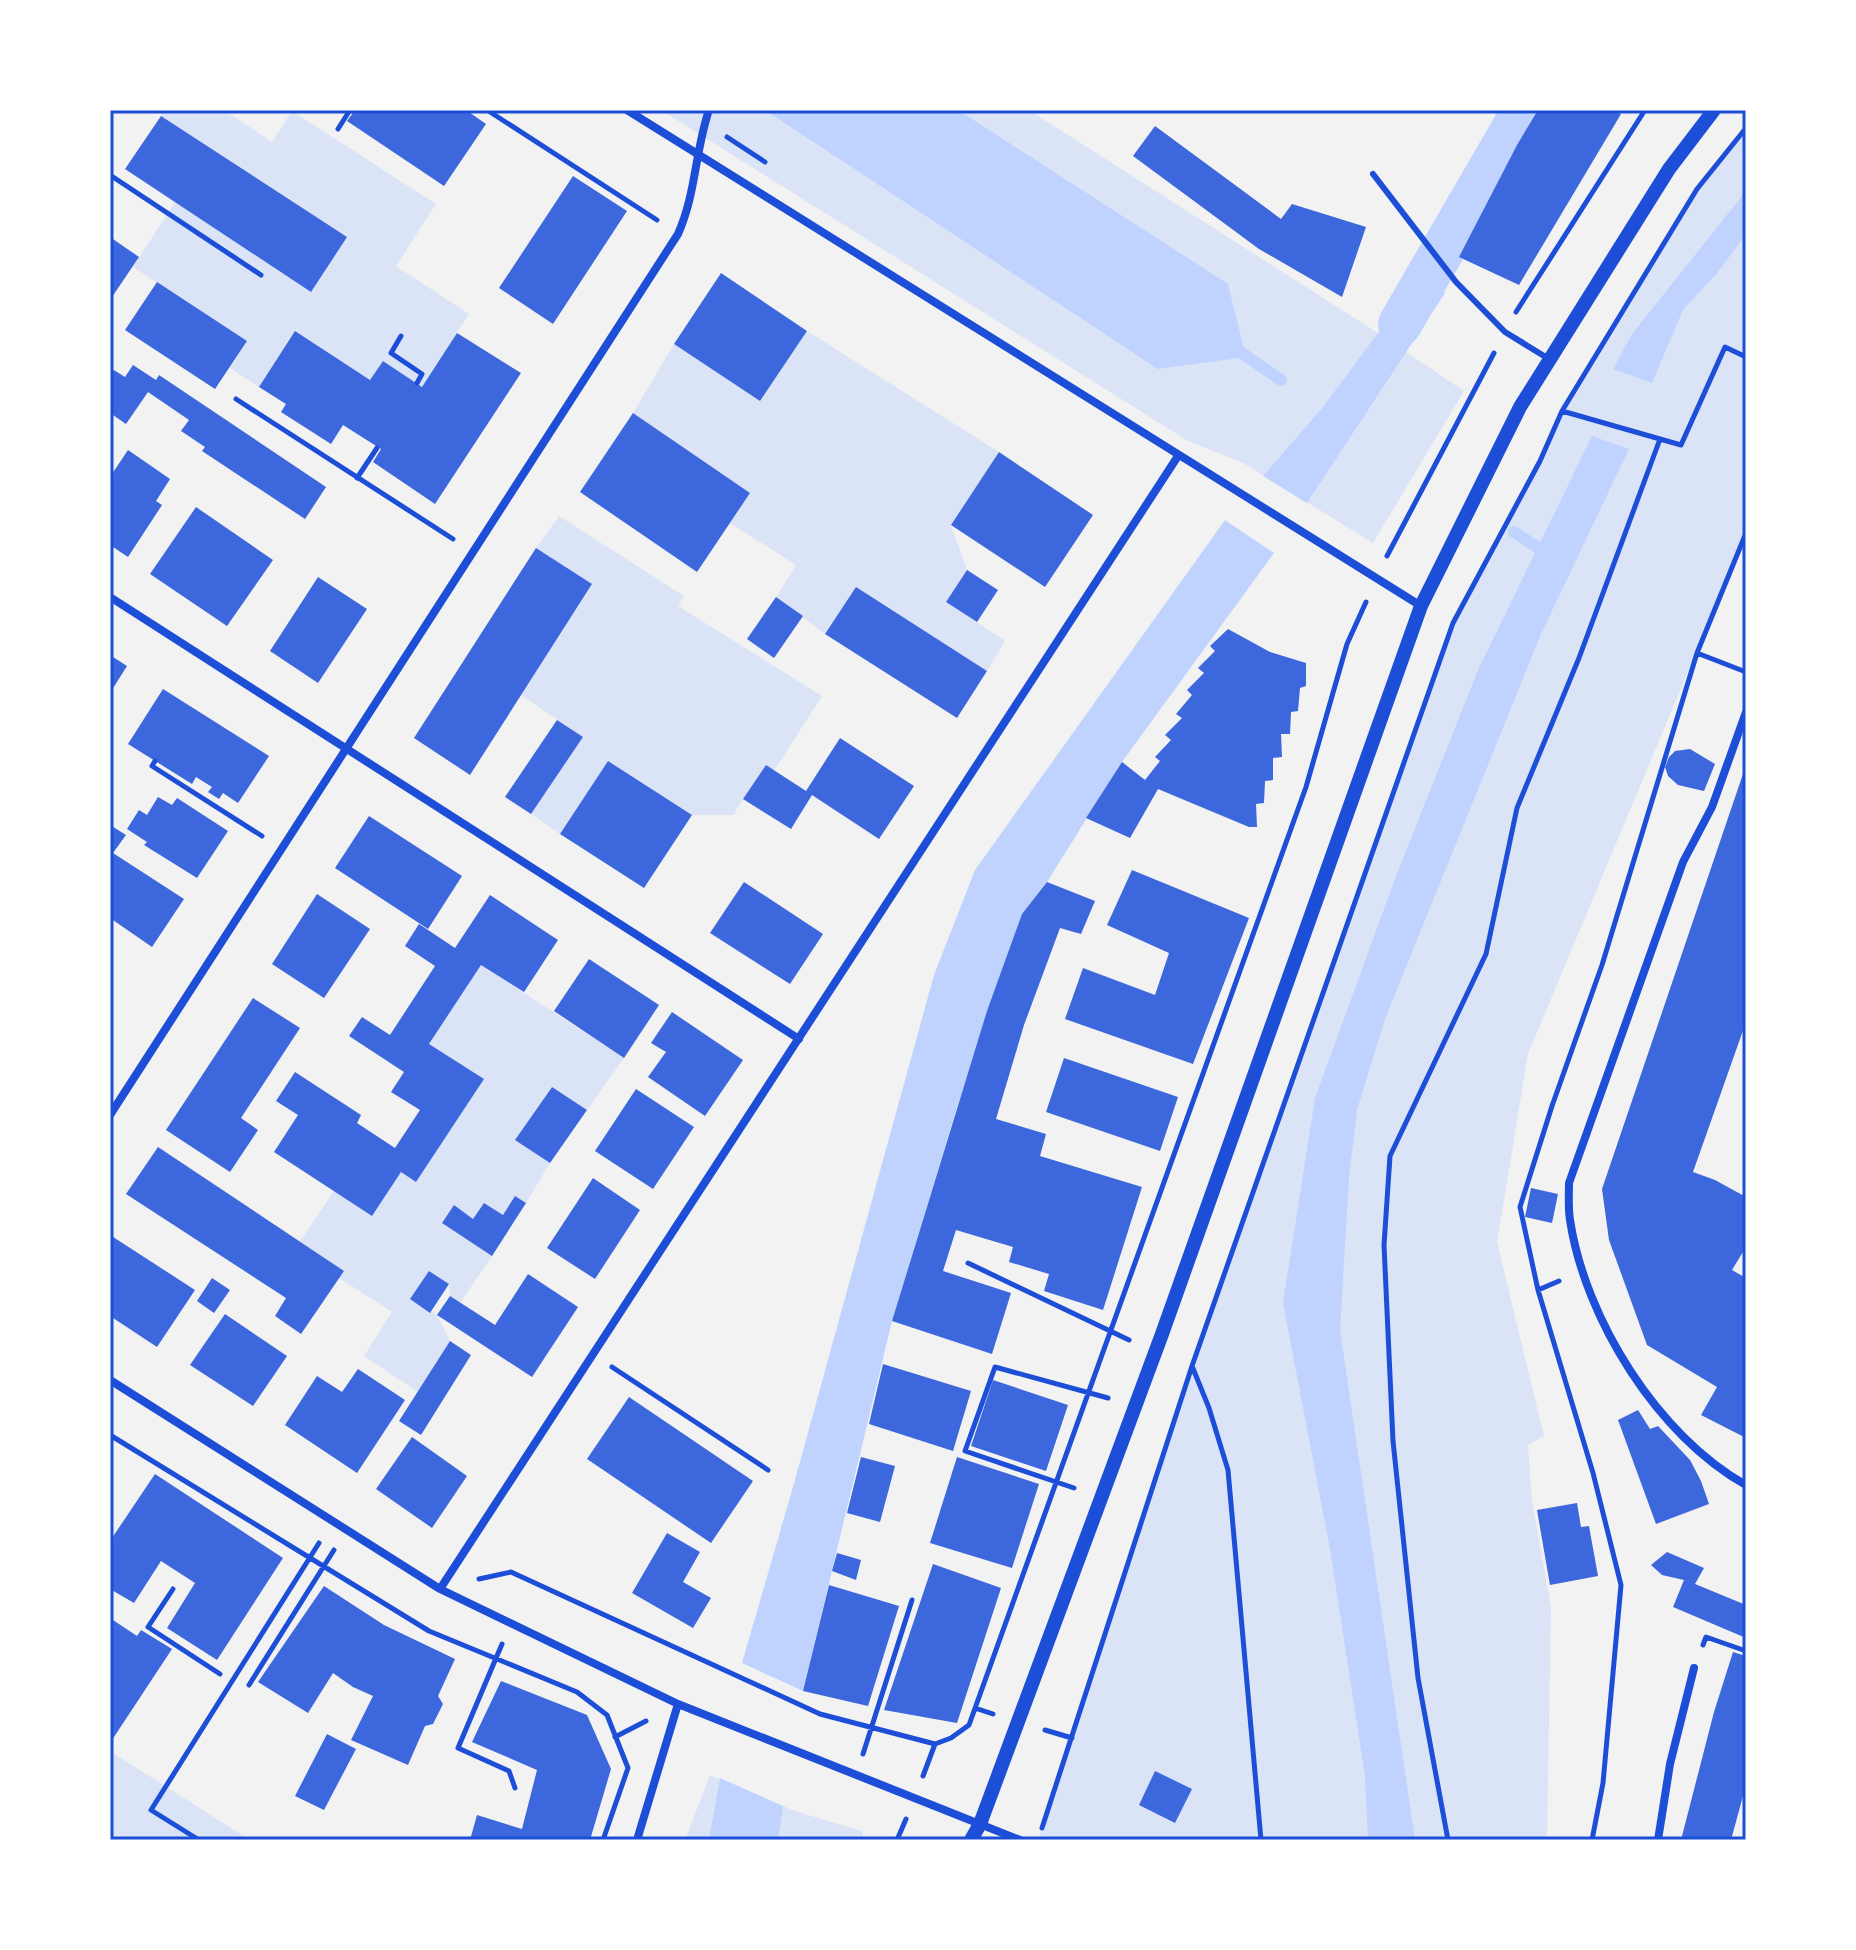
<svg xmlns="http://www.w3.org/2000/svg" width="1856" height="1950" font-family="Signika,sans-serif">
<style>
.green{fill:#dbe4f7}
.water{fill:#bfd3fe}
.pier{fill:#f2f2f2}
.lines{fill:none;stroke-linecap:round;stroke-linejoin:round}
.stream{stroke:#bfd3fe;stroke-width:12}
.canal{stroke:#bfd3fe;stroke-width:44}
.building{fill:#3d67dc}
.path{stroke:#1d4ed8;stroke-width:5}
.service{stroke:#1d4ed8;stroke-width:6}
.minor{stroke:#1d4ed8;stroke-width:8}
.tertiary{stroke:#1d4ed8;stroke-width:14}
.neatline{fill:none;stroke:#1d4ed8;stroke-width:3}
</style>
<rect width="100%" height="100%" fill="#f2f2f2"/>
<path class="green" d="M165,110H224L272,142L292,111L436,204L396,266L469,314L422,387L383,361L370,380L295,331L259,387L230,368L247,341L133,267L175,202L310,291L347,237L161,116Z
M661,110H1029L1378,333L1464,391L1373,543L1243,463L1188,441Z
M1746,129V533L1528,1054L1497,1242L1544,1436L1528,1445L1532,1502L1551,1607L1547,1840H1038L1192,1366L1453,623L1540,461L1562,411L1697,189Z
M807,331L999,452L951,525L967,570L946,602L1005,641L987,671L856,588L825,634L776,597L796,565L730,523L750,493L633,413L674,344L760,401Z
M559,516L684,596L678,606L822,696L774,771L766,765L733,815H692L608,761L560,834L531,814L583,737L521,695L592,585L536,548Z
M481,965L624,1058L587,1110L551,1087L516,1139L550,1163L526,1203L515,1196L503,1215L484,1203L473,1219L454,1206L442,1223L492,1256L460,1303L450,1296L449,1284L430,1271L410,1299L437,1315L450,1341L418,1392L364,1356L392,1312L339,1278L344,1271L300,1241L334,1191L372,1216L401,1172L416,1182L483,1080L429,1044Z
M110,1751L250,1840H110Z
M710,1775L795,1811L862,1831L864,1840H685Z"/>
<path class="water" d="M765,110H958L1228,284L1246,357L1158,369Z
M1501,110H1538L1517,145L1458,259L1437,227Z
M1746,191V234L1718,272L1683,310L1652,383L1613,369L1632,334Z
M1419,259L1445,293L1274,553L1122,762L1047,882L1022,914L957,1107L892,1321L803,1691L742,1663L793,1487L934,975L975,870L1225,520L1323,407L1378,333Z
M1592,436L1629,449L1541,634L1385,1019L1357,1110L1349,1177L1340,1330L1415,1840H1368L1365,1776L1330,1549L1283,1303L1315,1098L1396,876L1478,670Z
M720,1778L783,1806L778,1840H709Z"/>
<path class="pier" d="M1260,474L1310,505L1277,555L1222,518Z"/>
<g class="lines">
<path class="stream" d="M1233,347L1281,380
M1514,532L1549,555"/>
<path class="canal" d="M1400,324L1524,110"/>
</g>
<path class="building" d="M355,110H466L486,124L444,186L347,121Z
M1538,110H1613L1621,114L1519,285L1459,257L1517,145Z
M161,116L347,237L311,292L125,169Z
M1155,126L1281,219L1292,204L1366,227L1342,297L1259,249L1133,156Z
M573,176L627,211L553,324L499,288Z
M110,237L139,257L110,300Z
M721,273L807,331L760,401L674,344Z
M157,282L247,341L215,389L125,330Z
M295,331L370,380L383,361L422,387L457,333L521,373L435,504L373,462L381,449L343,425L331,444L281,412L286,404L259,387Z
M133,365L156,380L159,375L326,487L305,519L202,451L205,447L181,431L189,420L148,392L126,424L110,413V375L114,370L125,377Z
M633,413L750,493L697,572L580,492Z
M128,450L170,479L156,501L162,505L128,557L110,545V477Z
M999,452L1093,515L1045,587L951,525Z
M196,507L273,560L227,626L150,574Z
M536,548L592,584L470,775L414,738Z
M967,570L998,590L977,622L946,602Z
M318,577L367,609L318,683L270,651Z
M856,587L987,671L957,718L825,634Z
M776,597L803,616L774,658L747,639Z
M1228,629L1270,652L1306,663V686L1300,688L1298,711L1291,712L1290,734H1281L1282,757L1273,758V780L1265,781L1264,803L1256,804L1257,827H1249L1158,789L1130,838L1086,818L1122,762L1145,780L1160,761L1155,757L1171,740L1165,735L1182,718L1176,714L1192,695L1187,690L1204,673L1198,668L1215,651L1210,646Z
M110,655L127,666L110,693Z
M163,689L269,756L238,803L223,793L219,799L208,792L212,787L196,777L192,784L128,744Z
M557,720L583,737L531,814L505,797Z
M840,738L914,786L879,839L812,795L791,829L743,799L766,765L806,791Z
M1690,749L1715,764L1704,791L1678,785L1668,776L1665,767L1669,757L1675,751Z
M608,761L692,815L644,888L560,834Z
M1745,768L1746,1022L1693,1172L1715,1180L1746,1197V1247L1732,1270L1746,1278V1438L1701,1415L1717,1387L1647,1345L1609,1240L1602,1189Z
M158,797L172,805L177,798L228,831L197,878L144,845L147,842L127,829L139,810L147,815Z
M369,816L462,876L428,929L335,868Z
M110,825L126,835L113,853L184,899L152,947L110,918Z
M1132,870L1249,918L1193,1064L1065,1019L1083,968L1155,995L1169,953L1107,925Z
M744,882L823,934L790,984L710,933Z
M1047,882L1095,901L1081,934L1060,928L1024,1025L996,1119L1046,1134L1040,1156L1142,1187L1103,1310L1044,1291L1049,1274L1009,1262L1013,1247L956,1230L943,1271L1011,1293L992,1354L892,1321L987,1011L1022,914Z
M317,894L370,929L324,998L272,964Z
M490,895L558,940L524,992L481,965L429,1044L484,1079L416,1182L401,1172L372,1216L274,1152L298,1115L276,1101L295,1072L361,1115L357,1123L395,1148L420,1110L391,1092L404,1072L349,1036L362,1017L390,1035L435,966L405,946L419,924L455,948Z
M589,959L659,1005L624,1058L554,1011Z
M253,998L300,1028L241,1118L258,1130L230,1172L166,1130Z
M672,1012L743,1060L705,1116L648,1077L666,1052L651,1043Z
M1064,1058L1178,1097L1160,1151L1046,1112Z
M552,1087L587,1110L550,1163L515,1140Z
M636,1089L694,1127L653,1189L595,1151Z
M158,1147L344,1271L301,1334L275,1316L286,1298L126,1194Z
M593,1178L640,1210L595,1279L547,1248Z
M1531,1188L1558,1194L1552,1223L1525,1217Z
M515,1196L526,1203L492,1256L442,1223L454,1205L473,1219L484,1203L503,1215Z
M110,1235L195,1290L157,1347L110,1316Z
M429,1271L449,1284L430,1313L410,1299Z
M528,1274L578,1307L532,1377L437,1315L450,1296L495,1325Z
M212,1278L230,1290L214,1313L197,1301Z
M225,1314L287,1356L253,1406L190,1365Z
M450,1341L471,1355L421,1435L399,1421Z
M883,1364L971,1391L953,1451L869,1424Z
M358,1369L405,1400L357,1473L285,1425L317,1376L342,1392Z
M993,1380L1068,1405L1046,1471L971,1446Z
M629,1397L753,1481L711,1543L587,1459Z
M1638,1410L1650,1429L1658,1426L1690,1460L1701,1481L1709,1504L1656,1524L1618,1420Z
M412,1437L467,1476L432,1528L376,1489Z
M861,1457L895,1466L880,1522L847,1513Z
M957,1457L1039,1484L1012,1568L930,1543Z
M155,1474L283,1558L217,1660L167,1628L195,1583L161,1561L134,1603L110,1589V1541Z
M1577,1503L1581,1527L1589,1526L1598,1576L1550,1585L1537,1510Z
M667,1533L700,1552L683,1582L711,1598L693,1628L632,1593Z
M1667,1552L1704,1568L1695,1584L1746,1605V1638L1673,1607L1684,1580L1662,1575L1651,1565Z
M837,1553L861,1560L856,1580L832,1571Z
M933,1564L1001,1588L957,1723L884,1710Z
M829,1585L899,1606L868,1706L803,1691Z
M324,1586L384,1625L455,1659L438,1696L443,1704L433,1724L425,1726L408,1765L351,1740L373,1696L353,1687L333,1673L308,1713L258,1682Z
M110,1618L137,1636L141,1630L172,1649L110,1743Z
M1733,1652L1746,1656V1785L1731,1840H1681L1714,1712Z
M501,1681L587,1715L611,1769L590,1840H470L477,1815L522,1829L537,1770L472,1742Z
M327,1734L356,1749L324,1810L295,1796Z
M1155,1771L1192,1789L1175,1823L1139,1805Z"/>
<g class="lines">
<path class="path" d="M487,110L657,220
M338,129L350,110
M727,137L765,162
M110,175L261,275
M1516,312L1645,110
M401,336L391,353L422,374L417,383
M236,399L453,539
M1562,411L1681,445L1725,347L1746,357
M357,478L377,448
M1387,556L1494,353
M1697,653L1746,672
M155,761L152,766L262,836
M968,1263L1129,1340
M1538,1290L1559,1281
M1192,1366L1209,1408L1228,1470L1261,1840
M612,1367L768,1470
M110,1435L429,1631L577,1692L607,1715L628,1768L603,1840
M1074,1488L965,1451L995,1367L1108,1398
M479,1579L511,1572L820,1714L935,1744L951,1738L969,1725L1306,787L1347,644L1366,602
M173,1589L148,1627L220,1674
M502,1644L458,1748L509,1771L515,1788
M1703,1645L1706,1637L1746,1651
M249,1685L334,1550
M975,1708L993,1714
M1045,1730L1072,1738
M615,1737L646,1721
M863,1754L912,1600
M923,1776L935,1744
M1042,1828L1192,1366L1453,623L1540,461L1562,411L1697,189L1746,128
M199,1840L151,1810L319,1543
M897,1840L906,1819
M1448,1840L1418,1678L1393,1441L1384,1245L1390,1156L1486,954L1517,808L1579,658L1660,439
M1592,1840L1603,1783L1621,1585L1593,1473L1538,1290L1520,1207L1552,1106L1602,965L1697,653L1746,533"/>
<path class="service" d="M1373,174L1456,282L1505,332L1549,359"/>
<path class="minor" d="M627,110L1421,606
M110,597L799,1039
M1746,712L1712,807L1683,862L1569,1183C1569,1195 1568,1208 1570,1220C1585,1319 1658,1436 1746,1485
M110,1115L678,234C696,194 695,151 709,110
M110,1380L440,1589L678,1704L1020,1840
M440,1589L1178,456
M637,1840L678,1704
M1658,1840L1670,1764L1694,1668"/>
<path class="tertiary" d="M971,1840L980,1824L1162,1334L1421,606L1520,407L1669,169L1714,110"/>
</g>
<rect width="1856" height="1950" fill="none" stroke="#ffffff" stroke-width="224"/>
<rect x="112" y="112" width="1632" height="1726" class="neatline"/>
</svg>
